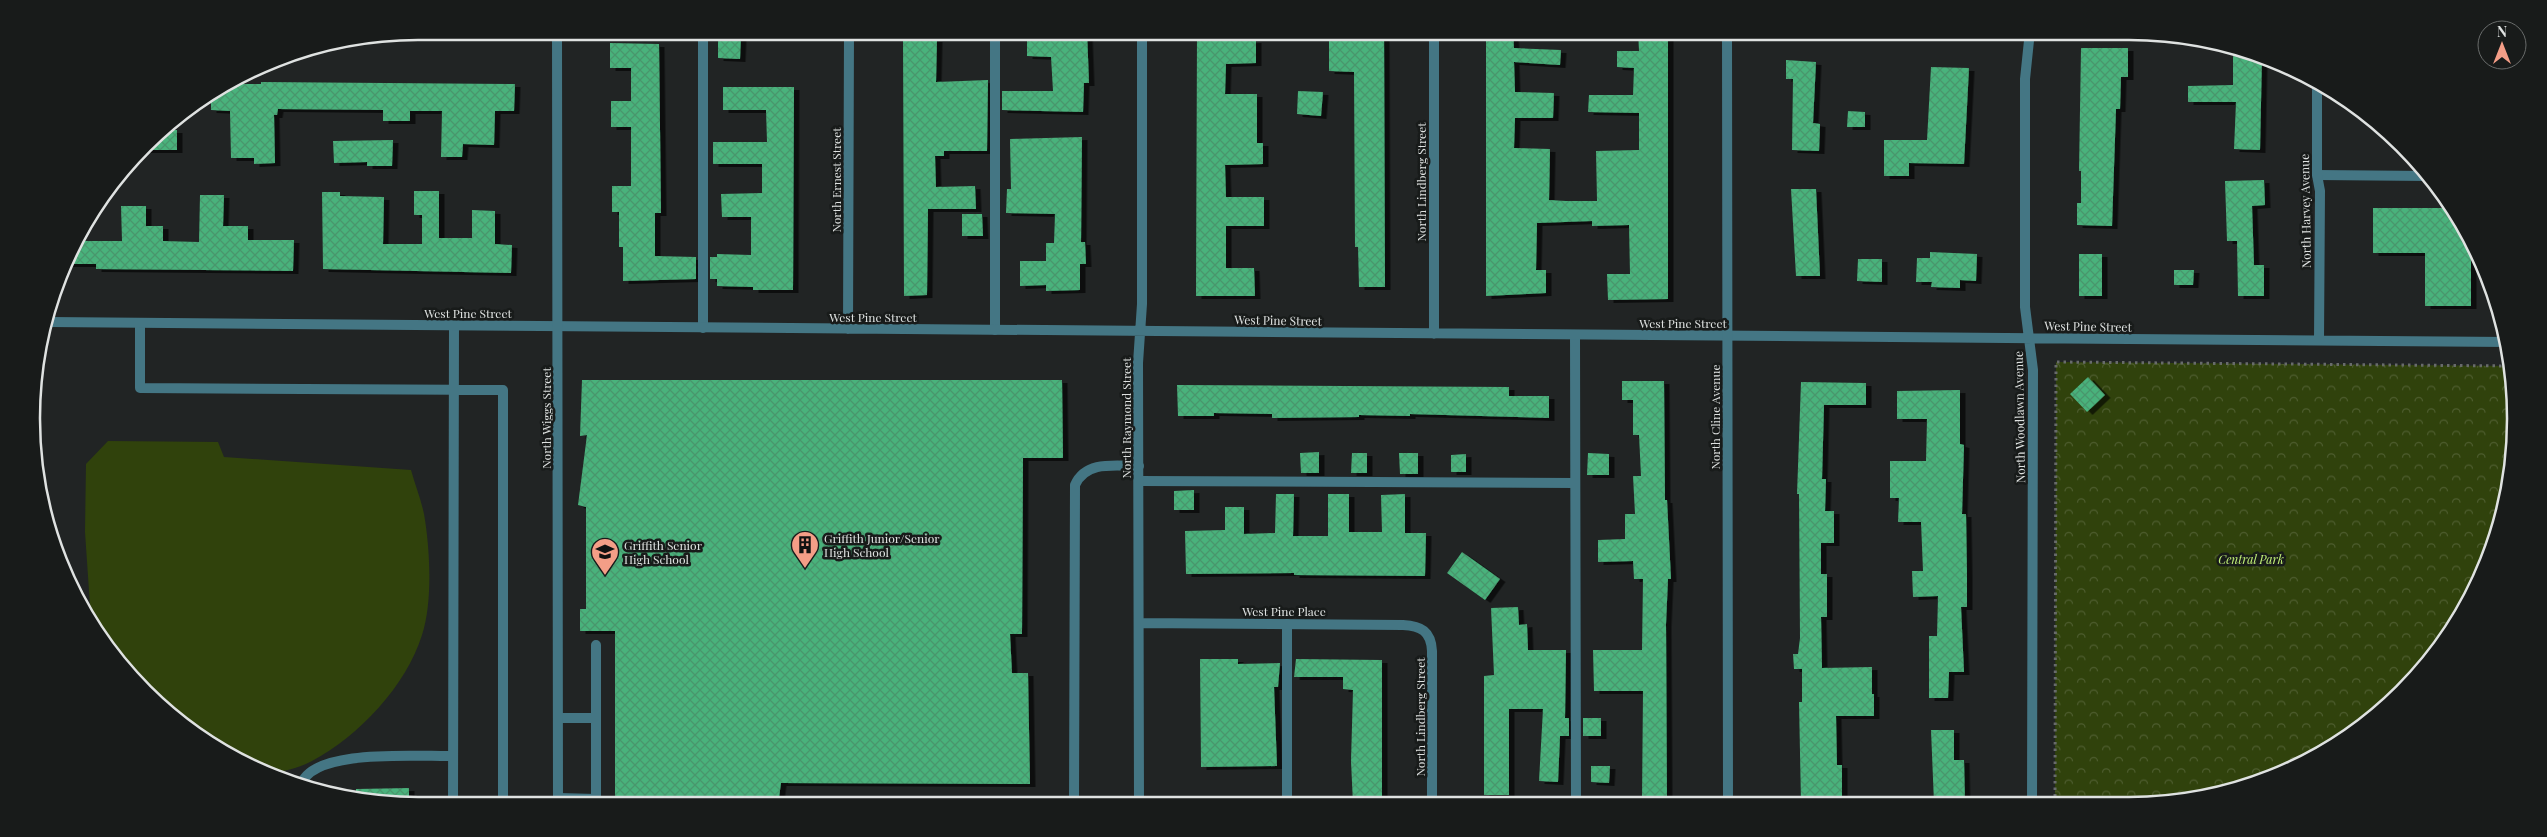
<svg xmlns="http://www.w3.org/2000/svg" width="2547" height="837" font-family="'Playfair Display',serif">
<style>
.grass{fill:#30420c}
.park{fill:url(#park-crowns)}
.building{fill:url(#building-cross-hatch);filter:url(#shadow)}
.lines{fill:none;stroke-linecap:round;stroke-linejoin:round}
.path{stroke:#686b6b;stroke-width:3;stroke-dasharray:2.5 4;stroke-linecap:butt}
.service{stroke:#447684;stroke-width:10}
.minor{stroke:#447684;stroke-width:10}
.tertiary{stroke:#447684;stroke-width:10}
.labels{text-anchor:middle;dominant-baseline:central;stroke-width:5;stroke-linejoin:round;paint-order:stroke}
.street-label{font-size:12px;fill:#dfe2e1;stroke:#181b1a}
.poi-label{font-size:12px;fill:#dfe2e1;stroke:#181b1a;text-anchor:start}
.park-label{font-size:12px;font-style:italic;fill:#c2f178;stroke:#181b1a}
.rim{fill:none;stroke:#dfe2e1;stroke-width:2.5}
</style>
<defs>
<pattern id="park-crowns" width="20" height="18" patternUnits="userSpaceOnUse" patternTransform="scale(1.25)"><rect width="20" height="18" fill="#30420c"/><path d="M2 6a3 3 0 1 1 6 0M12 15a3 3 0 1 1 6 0" fill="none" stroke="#4e5d2f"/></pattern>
<pattern id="building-cross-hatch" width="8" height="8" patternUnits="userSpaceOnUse" patternTransform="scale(1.25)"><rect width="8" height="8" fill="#49b27b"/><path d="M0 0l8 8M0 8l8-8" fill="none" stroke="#48966d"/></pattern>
<filter id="shadow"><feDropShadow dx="5.5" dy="3" stdDeviation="0" flood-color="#0009"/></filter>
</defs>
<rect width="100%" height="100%" fill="#212424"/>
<path class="grass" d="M108,441L218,442L224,457L411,470C415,485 421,499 424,514C430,548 433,602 422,635C406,686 359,736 312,761C299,768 283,771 269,775C248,764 225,754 205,741C168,719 108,659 91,620L85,532L86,464Z"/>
<path class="park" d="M2056,362L2511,366L2516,419L2508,494L2464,612L2402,693L2300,766L2179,802L2055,803Z"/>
<path class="building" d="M1058,31H1087L1089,83H1084L1083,112L1002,110V91H1053L1051,57L1027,56V41H1058Z
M1197,31H1225V41L1256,40V63L1226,64L1225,94H1257V143H1263V164L1225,165L1226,197H1264V226H1226V268H1254L1255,296H1196Z
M1354,31H1384L1385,287H1359L1358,247H1355L1354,72L1329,71V41H1354Z
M1486,31H1513L1514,48L1561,50L1560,65L1514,62L1515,92L1554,93L1553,118H1515L1514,148L1550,149L1549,200L1566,201H1597L1596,151L1639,150V113L1588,112L1589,95H1633L1634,68L1617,67V51H1639L1638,31H1668V299L1608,300L1607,274H1630L1629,225L1592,226V221L1537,223L1536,270H1546V293L1486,296Z
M718,34L741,35L740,59L718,58Z
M903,39H937L936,82L988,80L987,151H944V156H935L936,187L975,186L976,209H928L927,295L904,296Z
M610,43L659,44L661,213H655V256L696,257V279L623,281V247H619V212H612V186H631V127H611V101H631V68H610Z
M2233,47L2262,56L2260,150L2234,149L2236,102H2188V86L2233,85Z
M2081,48H2128V77H2121L2120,109H2116L2112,226L2077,225V203H2081V171H2079Z
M1786,60L1816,62L1813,123L1820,124L1819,151L1792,150L1793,79H1786Z
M1931,67L1969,68L1964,164L1909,163V176H1884V140H1927Z
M261,82L515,84L514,111H495L494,145L463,144L462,157H441L442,111H410V121H383V110L278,109L277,115H274L275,163L254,164V158H231L230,111L211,110V97L234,84H261Z
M723,87H794L793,290H753V287L717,286V279H710V257H717V254L751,255V217H722L721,194L762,193V164H713V142H767L766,110H723Z
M1298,91L1323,92L1321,116L1297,114Z
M1848,111L1865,112V127H1847Z
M161,130H177V150H142Z
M1082,137L1081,242H1085L1086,264H1080V290L1046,291V285L1020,286V261H1046V243H1054L1055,214L1006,213L1007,189H1011L1010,139Z
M393,140L392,166H367V162L334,163L333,141Z
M2264,180L2265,205L2252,206L2254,265H2264V296H2238L2237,241H2227L2225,181Z
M1791,189H1816L1820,276H1796Z
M414,191H439V238H472V210L495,211V244L512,245L511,273L323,269L322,192H340V196L384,197L383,244H422V215H414Z
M200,195H224L223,226H248V240H294L293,271L96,269V264H66L75,241H122L121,206H146V226H163V241L199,242Z
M2373,208H2453L2478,254H2471V306H2425V253H2373Z
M962,214H982L983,236H962Z
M1930,252L1977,254L1976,281L1960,280V288L1931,287L1932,282H1916L1917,258H1930Z
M2079,254H2102V296H2079Z
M1858,259H1882V282L1857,281Z
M2174,270H2194L2193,285H2174Z
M2088,377L2105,395L2087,412L2070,394Z
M582,380H1062L1063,458H1023L1022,634H1010L1012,673H1028L1030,784L781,783L778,805H615V631H580V609H586V507L578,505L587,435L580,436Z
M1622,381H1664L1665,500H1667L1671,579H1668L1666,624L1667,801H1642L1643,691H1594L1593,650H1642L1643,579H1634L1633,561L1598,562V540L1625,539V514H1635L1633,476H1641L1639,435H1633V400H1622Z
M1801,382L1866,383V405H1824L1822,479H1826L1825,511H1834V543H1821V574H1827V617H1821L1822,668L1872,667V694H1874V716H1836L1837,765H1842V803H1801L1799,702H1802V669H1794L1793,654H1798L1800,638L1799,494H1797Z
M1177,385L1509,387V396H1549V418L1410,414V416L1359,415V417L1272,418V414L1214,413V416H1178Z
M1960,390V444L1964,445L1962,514H1966L1967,574V607H1961L1964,672H1949L1948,698H1929V636H1937L1938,596L1913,597L1912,571H1923L1921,522H1898L1899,498H1890V461H1926L1927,419H1897V391Z
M1319,452V473H1301L1300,453Z
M1352,453H1367V473H1351Z
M1399,453H1418V474H1400Z
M1588,453L1609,454V475H1587Z
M1466,454V472H1451V455Z
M1194,490V510H1174V491Z
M1276,494H1294L1293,536H1328V494H1349V532H1382L1381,495L1405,494V533H1426L1425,576L1294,575V573L1186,574L1185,531L1225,530V507H1244V534L1275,533Z
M1462,552L1500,579L1485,600L1447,573Z
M1518,607L1519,625L1527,624L1528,650H1566L1565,718H1569V736H1560L1558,782L1539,781L1543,709H1509V795H1484V676L1494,675L1491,608Z
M1200,659H1238V664L1280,663L1278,687H1274L1277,766L1201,767Z
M1296,659L1382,660V804H1353L1351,761L1353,690L1343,689V677H1294Z
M1583,718H1601V736H1583Z
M1931,730H1954V760H1964L1965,803H1934Z
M1591,766H1610L1609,783L1591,782Z
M409,788V805L356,800V789Z"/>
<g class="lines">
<path class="path" d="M2055,803L2056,362L2511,366"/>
<path class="service" d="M703,31V328
M2317,175L2428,176
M140,323V388L503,390V806
M995,330V31
M1575,335L1576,804
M1139,481L1575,483
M1287,624V804
M558,718H596
M301,786C310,747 422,757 453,756
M558,798L596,799
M596,805V645
M1074,805L1075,485C1086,460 1116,466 1139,466
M453,806L454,325"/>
<path class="minor" d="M443,31L557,32
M1434,31V334
M2030,31L2025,79V307L2033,370L2032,803
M2317,82V175L2320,191L2319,340
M49,322L2508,342
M848,329L849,31
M1139,623L1403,625C1421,626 1431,631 1432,651V804
M1139,804L1138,363L1142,304V31"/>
<path class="tertiary" d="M557,31L558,805
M1727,31L1728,803"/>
</g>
<defs>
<symbol id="building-pin" viewBox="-11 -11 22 30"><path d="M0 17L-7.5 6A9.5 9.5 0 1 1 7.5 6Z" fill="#f49e87" stroke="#181b1a"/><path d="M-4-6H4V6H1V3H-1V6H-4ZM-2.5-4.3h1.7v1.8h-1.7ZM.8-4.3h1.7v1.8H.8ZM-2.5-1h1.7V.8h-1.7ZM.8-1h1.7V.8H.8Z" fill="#111"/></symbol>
<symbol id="school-pin" viewBox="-11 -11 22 30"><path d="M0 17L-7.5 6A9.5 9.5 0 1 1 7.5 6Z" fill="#f49e87" stroke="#181b1a"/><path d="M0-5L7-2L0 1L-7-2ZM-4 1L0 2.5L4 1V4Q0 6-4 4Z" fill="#111"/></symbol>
</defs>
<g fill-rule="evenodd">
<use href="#building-pin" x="789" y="529" width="32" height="43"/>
<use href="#school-pin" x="589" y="536" width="32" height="43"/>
</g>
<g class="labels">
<g class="street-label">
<text transform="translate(836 180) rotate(-90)">North Ernest Street</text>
<text transform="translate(1421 182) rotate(-90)">North Lindberg Street</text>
<text transform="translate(2305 211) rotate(-91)">North Harvey Avenue</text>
<text x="468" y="313">West Pine Street</text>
<text x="873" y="317">West Pine Street</text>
<text transform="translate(1278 320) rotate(1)">West Pine Street</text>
<text x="1683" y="323">West Pine Street</text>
<text transform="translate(2088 326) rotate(1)">West Pine Street</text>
<text transform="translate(1715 417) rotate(-90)">North Cline Avenue</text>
<text transform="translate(2019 417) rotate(-91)">North Woodlawn Avenue</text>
<text transform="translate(546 418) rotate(-90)">North Wiggs Street</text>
<text transform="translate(1126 418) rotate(-90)">North Raymond Street</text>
<text x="1284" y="611">West Pine Place</text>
<text transform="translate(1420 717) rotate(-90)">North Lindberg Street</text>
</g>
<g class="poi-label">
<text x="824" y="538">Griffith Junior/Senior<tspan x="824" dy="14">High School</tspan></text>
<text x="624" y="545">Griffith Senior<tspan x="624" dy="14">High School</tspan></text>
</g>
<g class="park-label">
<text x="2251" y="559">Central Park</text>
</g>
</g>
<path d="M0 0H2547V837H0ZM418 40H2129A378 378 0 0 1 2507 418V419A378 378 0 0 1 2129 797H418A378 378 0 0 1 40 419V418A378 378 0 0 1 418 40Z" fill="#181b1a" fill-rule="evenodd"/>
<path class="rim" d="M418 40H2129A378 378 0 0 1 2507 418V419A378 378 0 0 1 2129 797H418A378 378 0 0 1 40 419V418A378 378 0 0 1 418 40Z"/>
<g transform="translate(2502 45)"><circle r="24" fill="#181b1a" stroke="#686b6a"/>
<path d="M0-4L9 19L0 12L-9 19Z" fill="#f49e87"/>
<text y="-8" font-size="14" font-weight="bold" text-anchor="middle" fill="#dfe2e1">N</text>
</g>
</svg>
